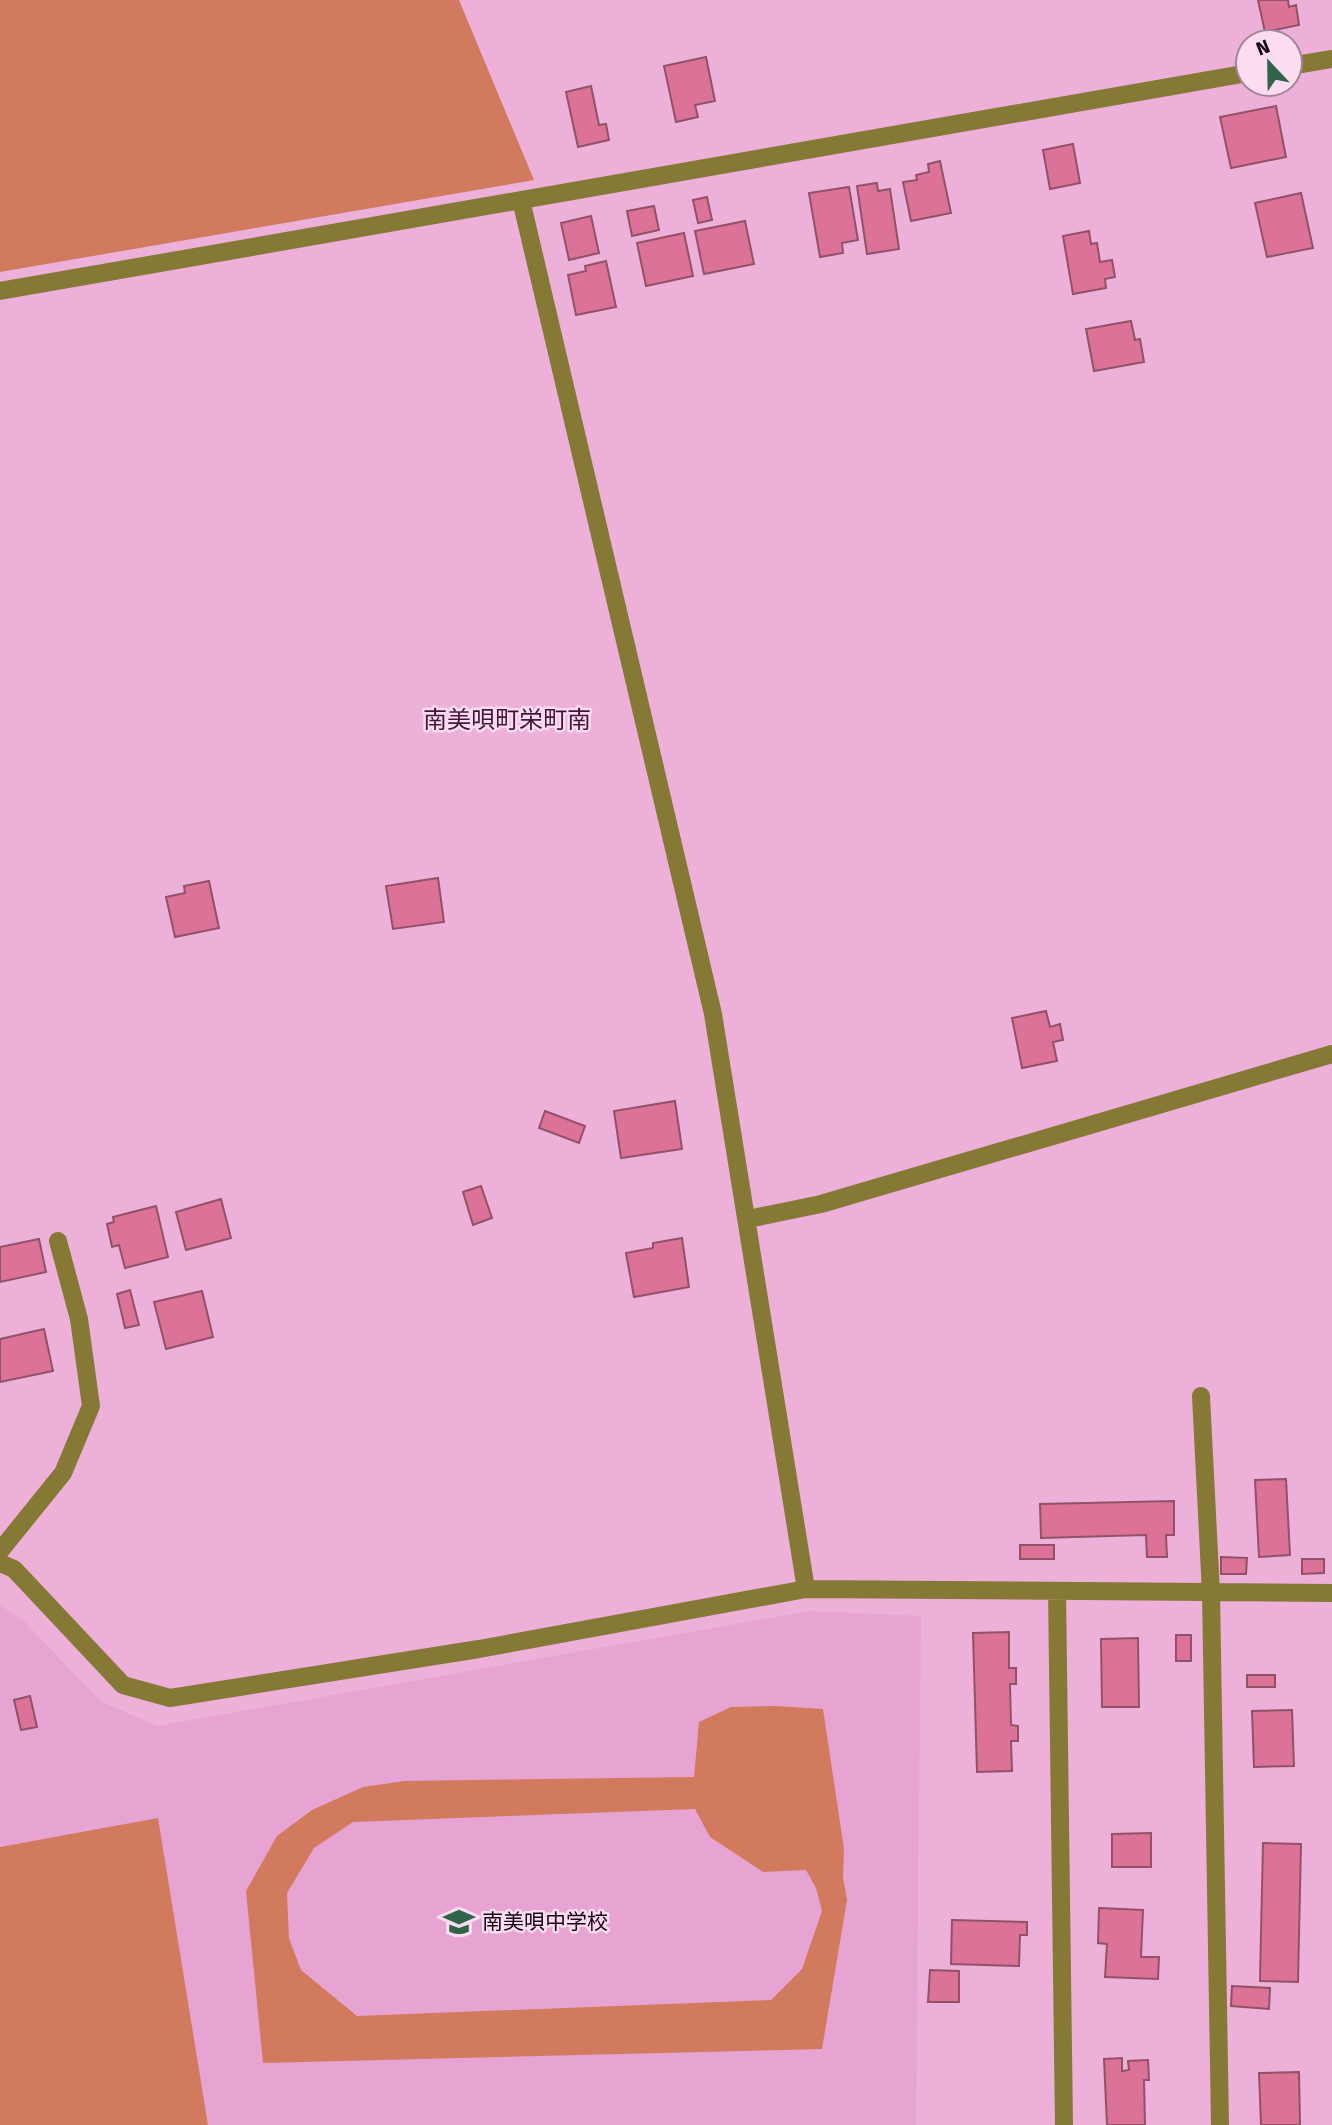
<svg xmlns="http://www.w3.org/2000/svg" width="1332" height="2125" font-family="'Fira Sans','Noto Sans JP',sans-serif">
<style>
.built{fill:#e7a4d2}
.green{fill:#d17a5e;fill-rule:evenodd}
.building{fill:#dc7297;stroke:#915268;stroke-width:2}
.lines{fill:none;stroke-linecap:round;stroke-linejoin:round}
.lane{stroke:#867936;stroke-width:18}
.street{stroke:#867936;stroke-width:18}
.labels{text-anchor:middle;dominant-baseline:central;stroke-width:5;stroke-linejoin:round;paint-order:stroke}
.poi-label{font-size:21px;fill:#170412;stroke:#fbdcf0;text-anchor:start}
.quarter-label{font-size:24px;fill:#451539;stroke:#fbdcf0}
</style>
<rect width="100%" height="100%" fill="#edb0d9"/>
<path class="built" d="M0,1605L24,1621L100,1701L157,1726L809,1611L921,1616L916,2125H0Z"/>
<path class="green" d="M0,0H459L534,180L0,272Z
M774,1706L823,1709L844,1849L843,1877L847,1900L822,2049L263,2063L246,1891L277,1836L312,1810L363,1787L404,1781L694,1777L699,1722L731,1707ZM695,1809L710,1837L763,1872L806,1870L816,1888L822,1911L802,1969L771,2000L357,2016L301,1970L289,1938L287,1893L314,1848L353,1822Z
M158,1818L208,2125H0V1847Z"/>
<path class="building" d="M1258,0H1288L1289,7L1296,5L1299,25L1265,32Z
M706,57L715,101L695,105L698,117L676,122L664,66Z
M591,86L599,125L606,124L609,140L578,147L566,92Z
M1276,106L1286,157L1231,168L1220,117Z
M1073,144L1080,183L1050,189L1043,150Z
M940,161L951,213L911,221L903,182L917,180L916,175L929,172L928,164Z
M877,183L878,191L890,189L899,249L867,254L857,186Z
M849,187L858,240L842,243L843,253L820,257L809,193Z
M1301,193L1313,248L1267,257L1255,203Z
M707,197L712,220L698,223L693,200Z
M654,206L659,230L632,236L627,211Z
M591,216L599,253L569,260L561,223Z
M745,221L754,264L704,274L695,231Z
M1089,231L1091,244L1097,243L1100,262L1112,260L1115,277L1105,279L1106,288L1073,294L1063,236Z
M684,233L693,276L646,286L637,243Z
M606,261L616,307L576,315L568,275L586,271L585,266Z
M1131,321L1135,340L1140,339L1144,362L1094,371L1086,329Z
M438,878L444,922L393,929L386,886Z
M209,881L219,928L175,937L166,897L185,893L184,886Z
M1046,1011L1050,1027L1060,1024L1063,1040L1053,1042L1057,1061L1022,1068L1012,1018Z
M675,1101L682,1149L621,1158L614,1111Z
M545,1111L585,1126L579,1143L539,1128Z
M481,1186L492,1218L473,1225L463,1192Z
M221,1199L231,1238L186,1250L176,1212Z
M156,1206L168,1257L125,1268L119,1245L112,1247L107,1224L114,1222L113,1217Z
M682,1238L689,1287L634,1297L626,1253L653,1248V1243Z
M39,1239L46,1272L0,1282V1247Z
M130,1290L139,1325L125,1328L117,1294Z
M202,1291L213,1337L166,1349L154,1302Z
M44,1329L53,1371L0,1382V1339Z
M1286,1479L1290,1555L1259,1557L1255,1480Z
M1174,1501V1535H1166L1167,1557H1147L1146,1535L1041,1538L1040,1504Z
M1020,1545H1054V1559H1020Z
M1221,1557L1247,1558L1246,1574H1221Z
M1302,1559H1324V1573L1302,1574Z
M1009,1632V1668H1016V1684H1010L1011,1725L1018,1726V1741H1011L1012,1771L977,1772L973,1633Z
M1176,1635H1191V1661H1176Z
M1138,1638L1139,1707H1102L1101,1639Z
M1247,1675H1275V1687H1247Z
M30,1696L37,1727L21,1730L14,1700Z
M1292,1710L1294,1766L1254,1767L1252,1711Z
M1151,1833V1867H1112V1834Z
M1263,1843L1301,1844L1298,1982L1260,1981Z
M1099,1908L1143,1910L1141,1957H1159L1158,1979L1105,1977L1107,1944L1098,1943Z
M952,1920L1027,1922V1935H1020L1019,1966L951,1964Z
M930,1970L959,1971V2002H928Z
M1232,1986L1270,1988L1269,2009L1231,2006Z
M1122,2058V2071L1129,2070L1128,2061L1148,2060L1149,2080H1144L1145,2125H1107L1104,2059Z
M1299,2072L1300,2125H1261L1259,2073Z"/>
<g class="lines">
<path class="lane" d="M0,1551L63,1473L91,1406L79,1319L58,1241"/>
<path class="street" d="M1290,66L1332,59
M521,200L713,1014L806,1589
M0,291L1248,73
M748,1219L821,1204L1332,1054
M1201,1396L1211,1593L1220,2125
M0,1563L14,1569L123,1685L170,1698L479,1649L806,1589L1332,1593
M1057,1591L1064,2125"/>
</g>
<defs>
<symbol id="school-bare" viewBox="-9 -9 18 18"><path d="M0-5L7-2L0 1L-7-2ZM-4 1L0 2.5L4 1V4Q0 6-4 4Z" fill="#306449" stroke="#fbdcf0" stroke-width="2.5" paint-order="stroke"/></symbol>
</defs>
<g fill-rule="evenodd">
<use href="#school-bare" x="437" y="1900" width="44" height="44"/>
</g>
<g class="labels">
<g class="poi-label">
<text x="482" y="1922">南美唄中学校</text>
</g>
<g class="quarter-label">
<text x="507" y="720">南美唄町栄町南</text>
</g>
</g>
<g transform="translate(1269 63) rotate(338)"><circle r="33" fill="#fbdcf0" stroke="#a08697" stroke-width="2"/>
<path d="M0-5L12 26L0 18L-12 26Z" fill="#306449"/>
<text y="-10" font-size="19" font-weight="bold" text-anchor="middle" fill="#170412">N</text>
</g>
</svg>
